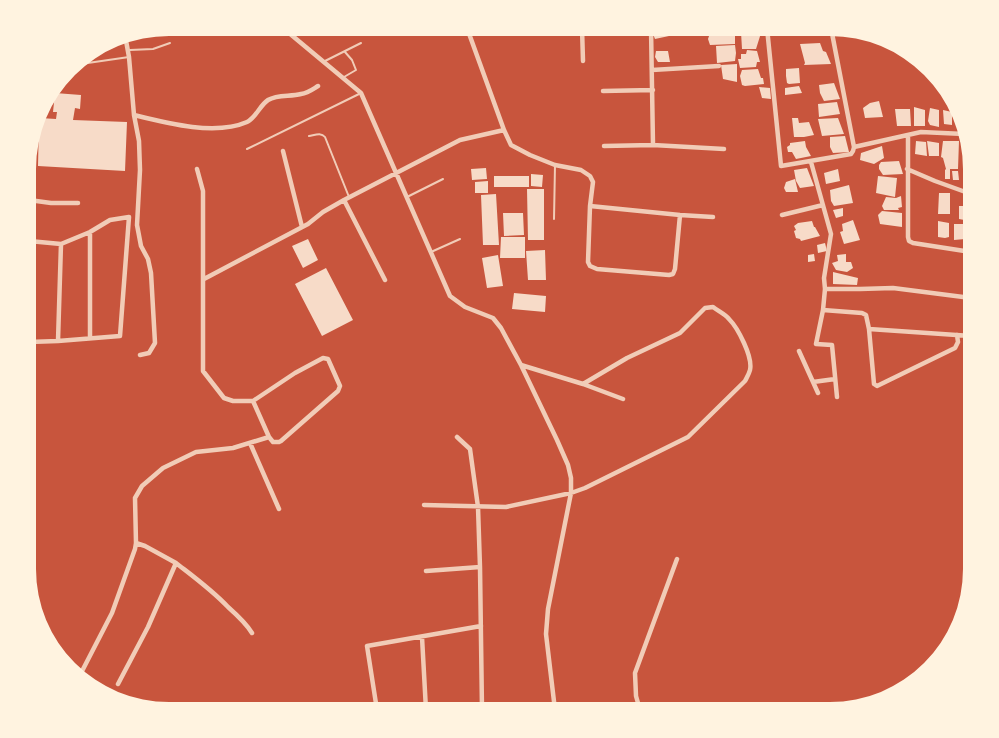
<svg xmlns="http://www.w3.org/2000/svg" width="999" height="738" font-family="Ubuntu,sans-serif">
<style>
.building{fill:#f7dbc8}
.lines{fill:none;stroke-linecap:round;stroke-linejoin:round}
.service{stroke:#f1ccb7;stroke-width:2}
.minor{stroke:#f1ccb7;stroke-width:4.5}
</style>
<rect width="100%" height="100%" fill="#c8553d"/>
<path class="building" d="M654,28H667L669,36L655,39L653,34Z
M741,32L761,33L756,49H742Z
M710,33H735V44L710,45L708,39Z
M820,43L823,51L826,52L831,64L804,65L805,63L800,44Z
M735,45L736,53L735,61L717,63L716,46Z
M747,50L757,51L760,62H757L756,67L740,68L738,59H741V54H746Z
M656,51H668L670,62H658L655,57Z
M737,64V82L723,79L721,65Z
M799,68L800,83L789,84L787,83L786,76V69Z
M758,69L761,78H763L764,84L745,86L742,85L740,76L742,70Z
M834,83L840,99L824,101L820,93L819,85Z
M799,86L802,93L785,95V88Z
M759,87L770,88L771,99L762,98Z
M55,93L81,95L80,109L75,108L73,120L127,122L125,171L38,166L39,120L40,118L56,119L57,112H53Z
M879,101L883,117L865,118L863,108L870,103Z
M837,102L840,114L819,117L818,104Z
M914,107L925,110V126H914Z
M930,108L939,110V127L930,125L928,121Z
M895,109H910L911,126H897Z
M943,110L952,112V125L944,124Z
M956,110H958L962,125L957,124Z
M792,118H798L799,123L809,122L814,135L804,137H794Z
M838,118L844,134L822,136L818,119Z
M845,136L849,152L833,153L830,147V137Z
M805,141L806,147L811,156L796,159L792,152H788L787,147L790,145V143Z
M916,141L926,142L927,156L915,154Z
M927,141L939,143V156H929Z
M943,141H959L958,169H950V179H945V170L946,169L943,158L941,157Z
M882,146L884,158L874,164L860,160L861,153Z
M899,161L903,174L883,175L879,169V165L881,162Z
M486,168L487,179L472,180L471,169Z
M807,168L814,186L800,188L796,181L794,170Z
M838,169L840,181L826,184L824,173Z
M952,171H958L959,180H953Z
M531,174L543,175L542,187L531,186Z
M494,176H529V187H494Z
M878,176L897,178L895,197L876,193Z
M795,179L798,192H786L784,188L786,182Z
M488,181V193H475V182Z
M849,185L853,203L834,206L831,201L830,190Z
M527,189H544V240H528Z
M939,193H950V214H938Z
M496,194L499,245H483L481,195Z
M901,196L902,207L898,208L899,210H884L882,206L886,197L896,198Z
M959,206H969L970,221L959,219Z
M843,208V216L836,218L833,210Z
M882,211L902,213V227L880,224L878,215Z
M503,213H523L524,235L504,236Z
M853,220L860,240L844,244L840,232L843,231L842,224Z
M812,221L814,227H815L820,236L801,241L800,239L796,238L794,231L796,230L794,226L798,223Z
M938,221L949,223V237L945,238L938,237Z
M954,224H965V239L954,240Z
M967,230H971V246H967Z
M501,237H525V258H500Z
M308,239L318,260L303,268L292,246Z
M825,243L827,251L818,253L817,245Z
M545,250L546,280H528L526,251Z
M814,254L815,261L808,262V255Z
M846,254V262H851L853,268L847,272L836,270L832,263L838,261L837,255Z
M498,255L503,286L487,288L482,258Z
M326,268L353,320L322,336L295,284Z
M833,272L858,278L857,285L833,284Z
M514,293L546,296L545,312L512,309Z"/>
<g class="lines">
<path class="service" d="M130,50L153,49L170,43
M325,61L361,43
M74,65L129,57
M344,77L356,70L352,60L345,52
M309,136C315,135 321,132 325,137L349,197
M247,149L359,94
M407,197L443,179
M554,219L555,165
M431,252L460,239"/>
<path class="minor" d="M283,28L361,93L450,296L465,307L493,318L501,328L521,365L557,440L568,465L571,478V493L548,609L546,634L555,710
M467,28L504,130L511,145L530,155L555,165L581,170L590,176L593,182L590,206L588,262L590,266L597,269L669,275L673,274L675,269L680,215
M582,28L583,61
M651,28L653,145
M767,28L781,166L851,154L853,151L854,147L831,28
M468,29L482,28
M125,35L129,57L134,115L139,141L140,170L137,225L141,246L148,259L151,273L155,343L149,353L140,355
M652,70L719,66
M603,91L653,90
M134,115C166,123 215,136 247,122C256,118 260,105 268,100C278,94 290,97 301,94C308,93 313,89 318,86
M908,135V237L909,241L913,243L971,252
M604,146L653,145L724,149
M854,147L921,132L964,134
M283,151L302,227
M811,162L831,234L824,278L825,289L823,310L816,344L832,345L837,397
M197,169L203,191V371L224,398L233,401H253L269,437L273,442H279L281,441L338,391L340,386L328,359L323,358L295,373L253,401
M907,169L935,181L971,194
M29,200L51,203H78
M344,200L385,280
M590,206L680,215L713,217
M782,215L823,205
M90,232V338
M29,275L30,241
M204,279L308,224L323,212L344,200L460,140L504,130
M825,289H860L893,288L971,298
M823,310L862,313L866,315L869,329L874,384L877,386L955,348L958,342L957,335
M869,329L971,336
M58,341L61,244
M29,342L58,341L120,336L129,217L110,220L90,232L61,244L29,241
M799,351L818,393
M521,365L583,384L623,399
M813,382L835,379
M457,437L470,449L478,507L480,567L482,710
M250,443L279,509
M424,505L506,507L571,493L585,488L688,437L745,381C747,377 749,374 750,370C753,357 738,328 729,319C725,314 718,311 713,307L705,308L680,333L627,358L583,384
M176,563C194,577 212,590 228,607C237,615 246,623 252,633
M426,571L480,567
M422,637L426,710
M79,677L112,613L135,549L136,543L135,498L142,486L163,468L196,452L233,448L269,437
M118,684L148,627L176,563L145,546L136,543
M377,710L367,646L481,626
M640,710L636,696L635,673L677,559"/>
</g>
<path d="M0 0H999V738H0ZM169 36H830A133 133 0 0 1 963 169V569A133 133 0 0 1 830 702H169A133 133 0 0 1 36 569V169A133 133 0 0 1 169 36Z" fill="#fff3e0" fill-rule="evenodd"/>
</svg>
